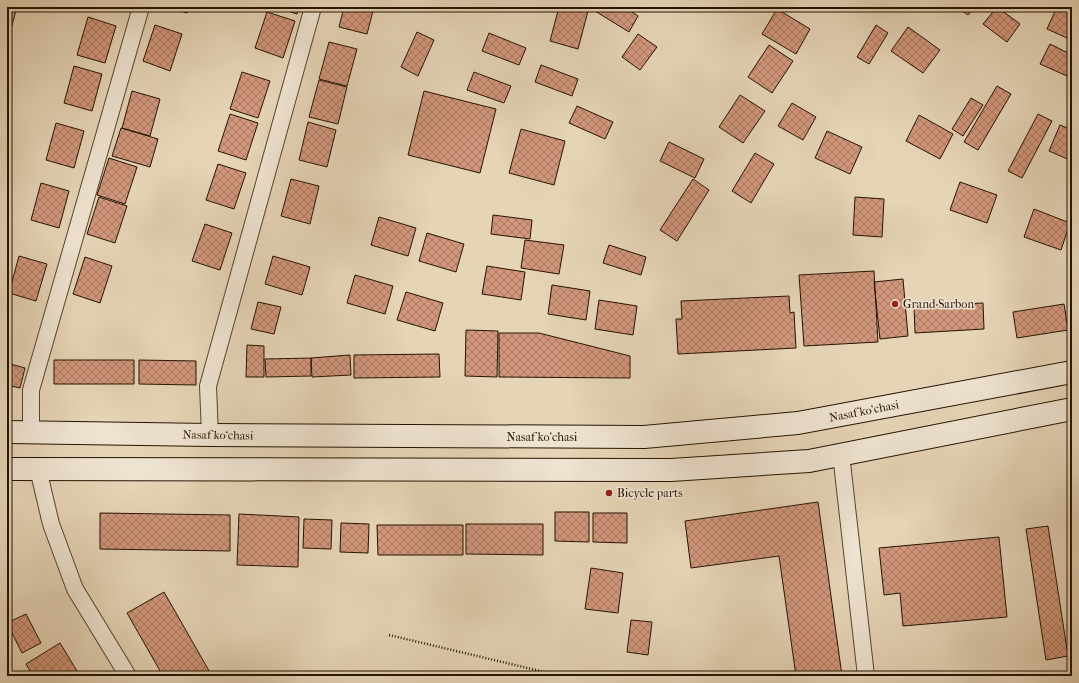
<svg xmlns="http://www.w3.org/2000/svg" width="1079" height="683" font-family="'IM FELL French Canon',serif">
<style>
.building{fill:url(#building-cross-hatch);stroke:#251300}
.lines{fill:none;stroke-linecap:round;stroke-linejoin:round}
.minor-casing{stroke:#55432e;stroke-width:18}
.secondary-casing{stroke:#251300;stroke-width:24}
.path{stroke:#251300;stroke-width:2.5;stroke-dasharray:1 2;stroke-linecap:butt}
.minor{stroke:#eee3d0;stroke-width:16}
.secondary{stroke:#eee3d0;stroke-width:22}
.poi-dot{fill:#8f2418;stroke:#eee3d0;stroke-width:1.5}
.labels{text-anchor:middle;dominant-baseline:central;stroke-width:3;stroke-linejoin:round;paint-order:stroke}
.poi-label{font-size:12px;fill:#251300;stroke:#eee3d0;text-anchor:start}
.street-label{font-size:12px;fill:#251300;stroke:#eee3d0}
</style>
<defs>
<pattern id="building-cross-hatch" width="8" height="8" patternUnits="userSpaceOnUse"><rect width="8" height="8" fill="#d1967b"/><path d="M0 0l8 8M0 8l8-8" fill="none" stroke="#a97962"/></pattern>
</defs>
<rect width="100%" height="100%" fill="#e5d4b6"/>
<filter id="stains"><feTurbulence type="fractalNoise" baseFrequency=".005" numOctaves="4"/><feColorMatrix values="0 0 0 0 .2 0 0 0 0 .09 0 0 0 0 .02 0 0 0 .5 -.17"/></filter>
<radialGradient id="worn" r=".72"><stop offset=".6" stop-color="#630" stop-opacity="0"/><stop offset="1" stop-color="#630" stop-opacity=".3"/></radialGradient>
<path class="building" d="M7,7H17L11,29L7,28Z
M168,7H189L187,13Z
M275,7H299L297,14Z
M344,7H374L367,34L339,27Z
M559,7H571L588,11L578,49L550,41Z
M597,7H624L638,16L629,32L595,11Z
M957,7H974L968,15Z
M997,7L1020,24L1007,42L983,24Z
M1057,7L1072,8V26L1067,38L1047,29Z
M777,9L810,29L796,54L762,34Z
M267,12L295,21L283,58L255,48Z
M88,17L116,26L105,63L77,55Z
M155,25L182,34L170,71L143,61Z
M876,25L888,33L869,64L857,57Z
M908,27L940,50L923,73L891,51Z
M417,32L434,40L418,76L401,67Z
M489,33L526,48L519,65L482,51Z
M638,34L657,47L640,70L622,57Z
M329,42L357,49L347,86L319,79Z
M1050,44L1072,55V66L1067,76L1040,64Z
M769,45L793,61L772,93L748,77Z
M541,65L578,79L572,96L535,82Z
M74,66L102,74L92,111L64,103Z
M242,72L270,81L258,118L230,109Z
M474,72L511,86L504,103L467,90Z
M319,80L347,87L338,124L309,117Z
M997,86L1011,94L978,150L964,142Z
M132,91L160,99L150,136L122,128Z
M424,91L496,109L480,173L408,155Z
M740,95L765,111L743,143L719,127Z
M971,98L983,105L963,136L952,129Z
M792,103L816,117L803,140L778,126Z
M577,106L613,122L605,139L569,123Z
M230,114L258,123L246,160L218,151Z
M1038,114L1052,121L1022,178L1008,171Z
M919,115L953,134L940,159L906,141Z
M308,122L336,130L327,167L299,160Z
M56,123L84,131L74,168L46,160Z
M1060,125L1072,130V161L1049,151Z
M121,128L158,139L150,167L112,156Z
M521,129L565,141L554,185L509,173Z
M827,131L862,147L850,174L815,158Z
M669,142L704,159L695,178L660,161Z
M755,153L774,164L751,203L732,191Z
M109,158L137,167L125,204L97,195Z
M218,164L246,173L234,209L206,200Z
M291,179L319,186L310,224L281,216Z
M693,179L709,190L677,241L660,230Z
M960,182L997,195L987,223L950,210Z
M41,183L69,191L59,228L31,220Z
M99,197L127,206L115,243L87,234Z
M855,197L884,199L882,237L853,235Z
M1034,209L1070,223L1061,250L1024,237Z
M493,215L532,220L530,239L491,234Z
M379,217L416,228L408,256L371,245Z
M205,224L232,233L220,270L192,261Z
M427,233L464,244L456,272L419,261Z
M525,240L564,245L559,274L521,268Z
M609,245L646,257L641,275L603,263Z
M19,256L47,264L36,301L9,293Z
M273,256L310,267L302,295L265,284Z
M85,257L112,266L100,303L73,294Z
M487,266L525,272L521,300L482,294Z
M874,271L878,342L804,346L799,275Z
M355,275L393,286L385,314L347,303Z
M903,279L908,336L880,339L874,282Z
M552,285L590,291L586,320L548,314Z
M406,292L443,303L435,331L397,320Z
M789,296L790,313L794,312L796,348L678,354L676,319H682L681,301Z
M599,300L637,306L633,335L595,329Z
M258,302L281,307L274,334L251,329Z
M983,303L984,329L915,333L914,306Z
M1064,304L1068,330L1017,338L1013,312Z
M1072,309V327L1069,310Z
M466,330L498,331L497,377L465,376Z
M499,333H539L630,356V378L499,377Z
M247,345L264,346V377H246Z
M439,354L440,377L354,378V355Z
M350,355L351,375L312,377L311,358Z
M311,358V376L266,377L265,359Z
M54,360H134V384H54Z
M139,360L196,361V385L139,384Z
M7,363L25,368L20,388L7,385Z
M818,502L842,676H796L779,556L691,568L685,521Z
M555,512H589V542L555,541Z
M100,513L230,515V551L100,549Z
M593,513H627V543L593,542Z
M239,514L299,517L298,567L237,565Z
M304,519L332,520L331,549L303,548Z
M341,523L369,524L368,553L340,552Z
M466,524H543V555L466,554Z
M377,525H463V555H378Z
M1048,526L1068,656L1046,660L1026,529Z
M999,537L1007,617L903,626L900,593L884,595L879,548Z
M591,568L623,573L618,613L585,609Z
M164,592L212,676H163L127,613Z
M26,614L41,643L22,653L7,623Z
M631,620L652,622L648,655L627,652Z
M60,643L80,676H33L26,664Z
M7,645L11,647L7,657Z
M627,674L647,676H627Z"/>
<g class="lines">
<defs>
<path id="minor" d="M31,432V390L141,7
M210,435L208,386L313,7
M841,454L866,676
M38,469L51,524L75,589L128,676"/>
<path id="secondary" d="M7,432L210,435L644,437L798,423L1072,372
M7,469L671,470L809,461L1072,409"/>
</defs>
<use href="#minor" class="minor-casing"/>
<use href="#secondary" class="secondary-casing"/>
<path class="path" d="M389,635L561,676"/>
<use href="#minor" class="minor"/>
<use href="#secondary" class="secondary"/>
</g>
<g class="poi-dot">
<circle cx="895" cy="304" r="4"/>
<circle cx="609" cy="493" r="4"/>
</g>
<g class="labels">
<g class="poi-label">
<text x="903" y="304">Grand Sarbon</text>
<text x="617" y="493">Bicycle parts</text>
</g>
<g class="street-label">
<text transform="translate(864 411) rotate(-11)">Nasaf ko‘chasi</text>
<text transform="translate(218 435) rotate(1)">Nasaf ko‘chasi</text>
<text x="542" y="437">Nasaf ko‘chasi</text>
</g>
</g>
<rect width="1079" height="683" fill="none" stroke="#e5d4b6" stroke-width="24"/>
<rect x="8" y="8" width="1063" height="667" fill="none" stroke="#251300" stroke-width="2"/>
<rect x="12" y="12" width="1055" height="659" fill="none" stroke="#251300"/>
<rect width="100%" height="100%" filter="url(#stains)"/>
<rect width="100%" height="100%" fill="url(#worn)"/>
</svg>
